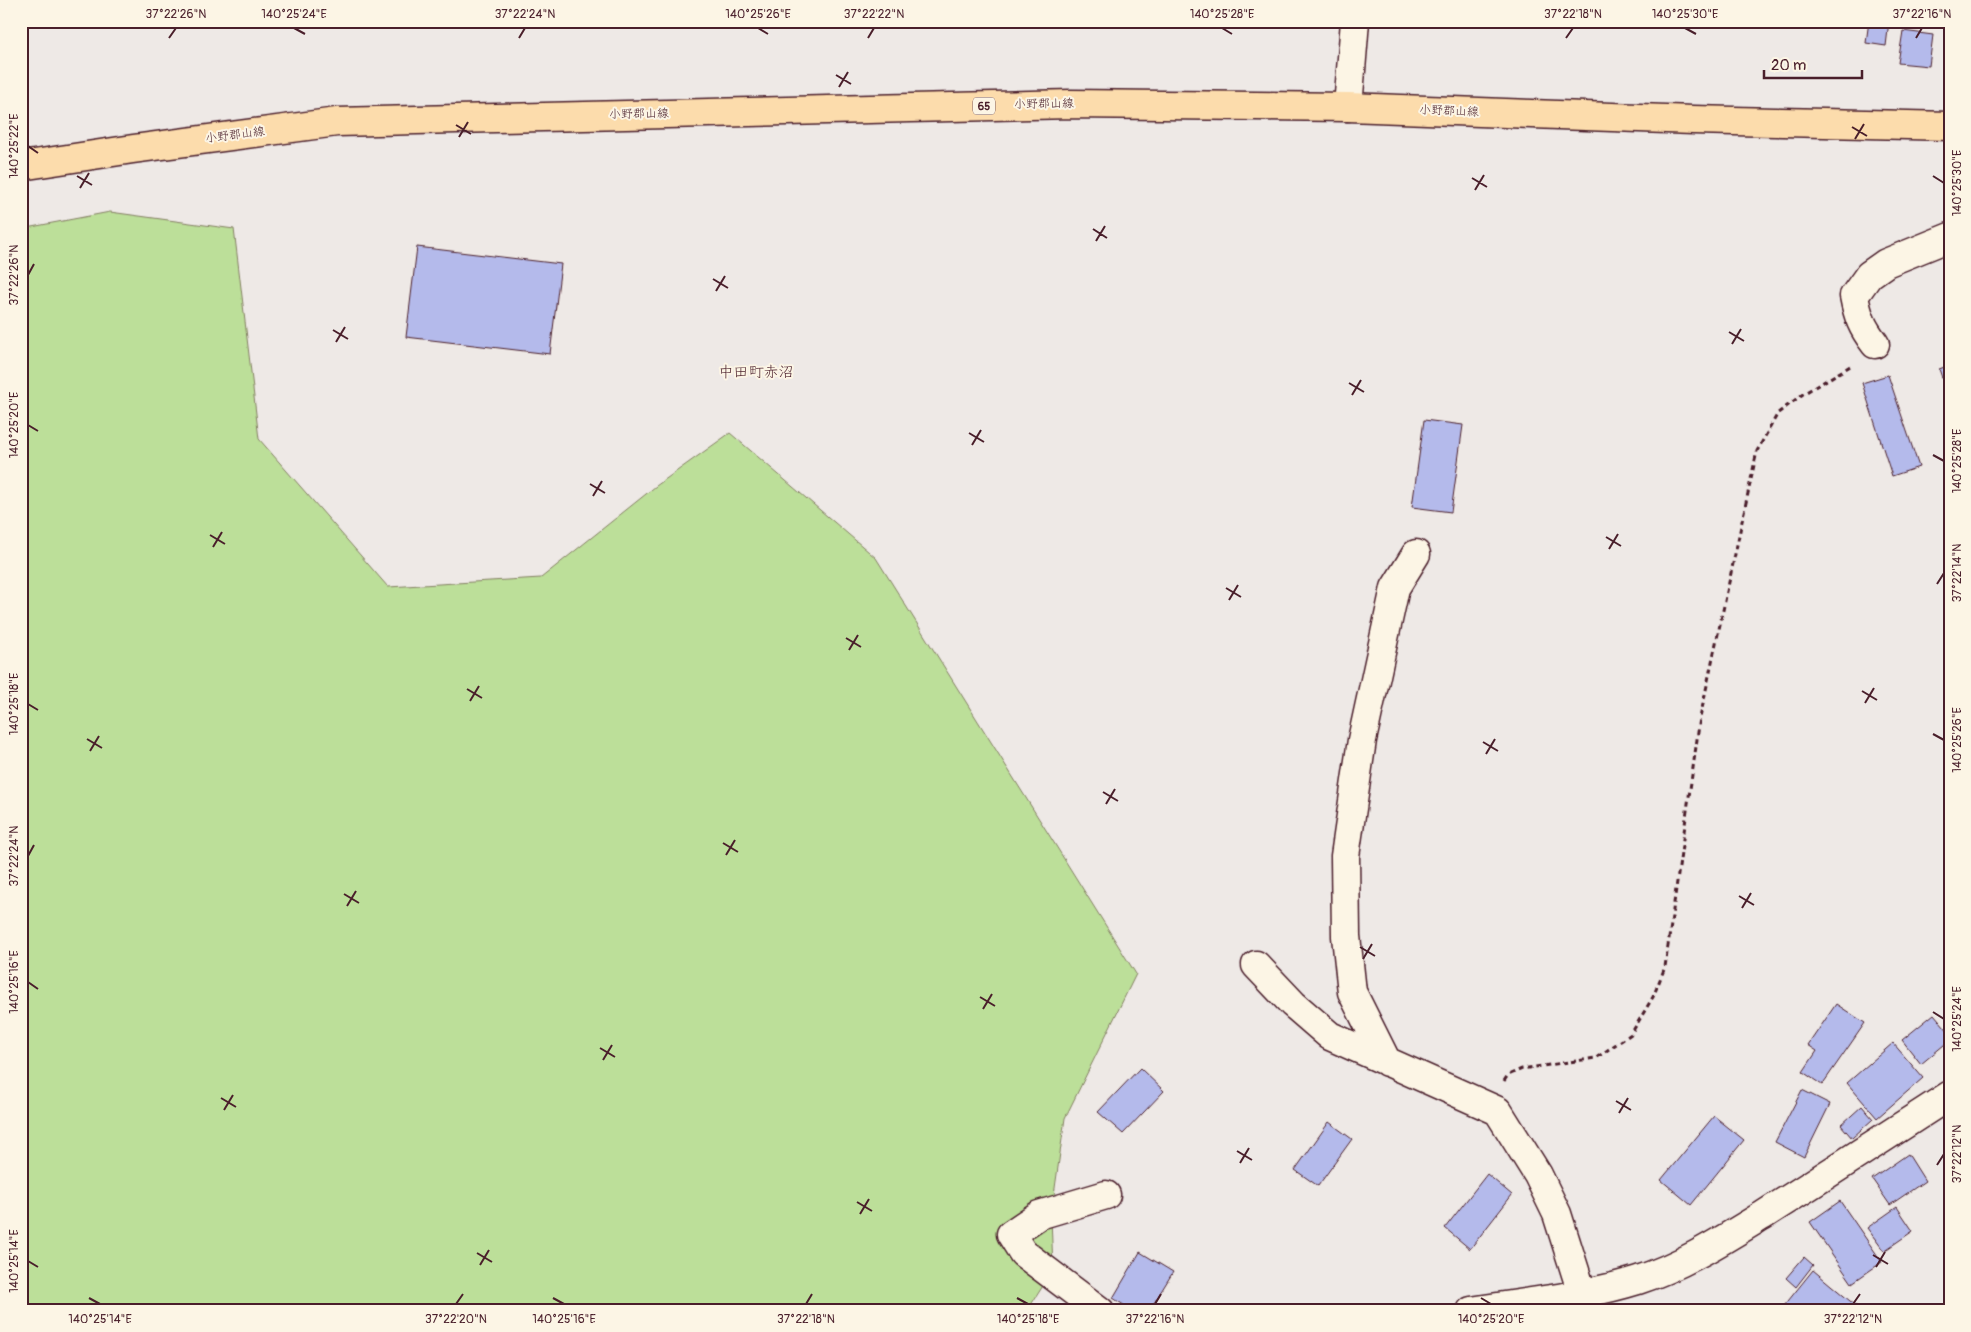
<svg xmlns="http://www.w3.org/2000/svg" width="1971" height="1332" font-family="Pangolin,'Klee One',sans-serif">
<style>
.green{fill:#bcdf99;stroke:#837f62}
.building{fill:#b4baeb;stroke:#4a1f2b}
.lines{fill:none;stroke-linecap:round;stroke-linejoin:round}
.minor-casing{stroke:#4a1f2b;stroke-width:31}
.major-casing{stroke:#4a1f2b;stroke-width:31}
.path{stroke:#4a1f2b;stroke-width:3;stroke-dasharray:5 4;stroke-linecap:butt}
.minor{stroke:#fcf5e5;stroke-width:28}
.major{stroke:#fcdcac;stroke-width:28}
.ticks{fill:none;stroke:#4a1f2b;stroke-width:2}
.labels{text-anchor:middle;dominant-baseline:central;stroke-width:4;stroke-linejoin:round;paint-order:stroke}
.shield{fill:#fcf5e5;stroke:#7f5f63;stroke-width:1}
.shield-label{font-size:11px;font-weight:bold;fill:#4a1f2b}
.street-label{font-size:12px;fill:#4a1f2b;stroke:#fcf5e5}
.quarter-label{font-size:15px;fill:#4a1f2b;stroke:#fcf5e5}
.neatline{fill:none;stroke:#4a1f2b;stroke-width:2}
.ticks-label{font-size:12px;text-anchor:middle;fill:#4a1f2b}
</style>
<rect width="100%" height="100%" fill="#eee9e6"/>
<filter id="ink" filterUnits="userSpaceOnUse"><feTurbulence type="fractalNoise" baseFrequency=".02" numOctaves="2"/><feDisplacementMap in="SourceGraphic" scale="10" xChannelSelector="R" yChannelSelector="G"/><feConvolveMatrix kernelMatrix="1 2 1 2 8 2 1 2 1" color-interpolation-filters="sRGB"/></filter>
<g filter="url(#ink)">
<path class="green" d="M110,212L234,229L259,439L388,587L541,578L656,486L730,433L876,558L1136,974L1065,1118L1051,1216L1053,1270L1027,1311H21V229Z"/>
<path class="building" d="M1869,21H1889L1886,46L1866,43Z
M1903,31L1933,35L1929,66L1898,63Z
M417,247L561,264L550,354L406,337Z
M1950,365V401L1939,369Z
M1888,375L1919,467L1892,476L1862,383Z
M1424,420L1463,425L1451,512L1412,507Z
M1836,1004L1865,1023L1822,1085L1803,1072L1817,1051L1808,1045Z
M1934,1014L1950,1033V1040L1921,1064L1902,1040Z
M1893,1043L1923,1078L1877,1118L1847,1083Z
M1140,1068L1164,1091L1123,1134L1098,1112Z
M1802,1090L1830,1104L1804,1157L1775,1142Z
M1862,1106L1873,1119L1852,1138L1841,1125Z
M1714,1116L1744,1140L1691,1205L1661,1180Z
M1329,1122L1352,1139L1318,1186L1295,1170Z
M1908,1154L1925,1181L1890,1205L1872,1179Z
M1487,1174L1512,1195L1470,1249L1445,1228Z
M1840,1201L1882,1262L1852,1283L1810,1222Z
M1897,1207L1913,1231L1884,1251L1867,1228Z
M1140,1252L1173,1272L1149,1311H1133L1113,1298Z
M1804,1257L1813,1265L1796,1287L1786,1278Z
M1813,1270L1862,1311H1780Z"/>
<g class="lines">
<defs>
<path id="minor" d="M1348,107L1355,21
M1875,344C1862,327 1858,317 1854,296L1869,275L1886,263L1950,237
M1256,965L1293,1004L1330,1036L1498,1111L1538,1175L1557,1214L1582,1293
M1387,1062L1352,992L1346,936L1345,856L1362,740L1395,588L1416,554
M1100,1311L1023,1253L1011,1234L1039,1215L1106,1195
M1471,1311C1526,1302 1584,1297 1638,1280C1684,1265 1724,1239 1765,1214C1827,1175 1888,1135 1950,1095"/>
<path id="major" d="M21,166L133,149L337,122L1071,104L1348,107L1693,120L1950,126"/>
</defs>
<use href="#minor" class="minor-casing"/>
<use href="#major" class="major-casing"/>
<path class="path" d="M1504,1081L1508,1075L1522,1069L1596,1058L1631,1034L1653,997L1665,967L1700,718L1757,451L1778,413L1803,394L1852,365"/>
<use href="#minor" class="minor"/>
<use href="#major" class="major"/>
</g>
</g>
<path class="ticks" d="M294,28L305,34M758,28L768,34M1222,28L1232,34M1685,28L1696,34M169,38L176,28M519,38L525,28M868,38L874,28M1566,38L1573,28M1916,38L1922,28M836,75L851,84M839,87L848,72M456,125L471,134M1852,127L1867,136M459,137L468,122M1855,139L1864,124M28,146L38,153M77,176L92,185M1933,176L1944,183M1472,178L1487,187M80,188L89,173M1475,190L1484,175M1093,229L1107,238M1096,241L1105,226M28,275L34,264M713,279L728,288M716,291L725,276M333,330L348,339M1729,332L1744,341M336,342L345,327M1732,344L1741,329M1349,383L1364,392M1352,395L1361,380M28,425L38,431M969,433L984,442M972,445L981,430M1933,455L1944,461M590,484L605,493M593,496L602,481M210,535L225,544M1606,537L1621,546M213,547L222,532M1609,549L1618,534M1937,584L1944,573M1226,588L1241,597M1229,600L1238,585M846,638L861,647M849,650L858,635M467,689L482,698M1862,691L1877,700M470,701L479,686M1865,703L1874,688M28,704L38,710M1933,734L1944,740M87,739L102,748M1483,742L1498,751M90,751L99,736M1486,754L1495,739M1103,792L1118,801M1106,804L1115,789M723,843L738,852M726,855L735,840M28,856L34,845M344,894L359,903M1739,896L1754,905M347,906L356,891M1742,908L1751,893M1360,947L1375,956M1363,959L1372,944M28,982L38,989M980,997L995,1006M983,1009L992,994M1933,1012L1944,1019M600,1048L615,1057M603,1060L612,1045M221,1098L236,1107M1616,1101L1631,1110M224,1110L233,1095M1619,1113L1628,1098M1237,1151L1252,1160M1240,1163L1249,1148M1937,1165L1944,1154M857,1202L872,1211M860,1214L869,1199M477,1253L492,1262M1873,1255L1888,1264M28,1261L38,1267M480,1265L489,1250M1876,1267L1885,1252M89,1298L100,1304M553,1298L564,1304M1017,1298L1028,1304M1481,1298L1491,1304M456,1304L463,1294M806,1304L812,1294M1155,1304L1161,1294M1853,1304L1860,1294"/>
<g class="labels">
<rect class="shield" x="973" y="97.5" width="22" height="17" rx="4"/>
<g class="shield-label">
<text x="984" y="106">65</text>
</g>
<g class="street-label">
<text transform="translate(1044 104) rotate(-1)">小野郡山線</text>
<text transform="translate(1449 111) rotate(2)">小野郡山線</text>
<text transform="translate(639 114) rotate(-1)">小野郡山線</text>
<text transform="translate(235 135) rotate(-7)">小野郡山線</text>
</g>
<g class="quarter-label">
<text x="756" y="372">中田町赤沼</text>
</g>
</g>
<rect width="1971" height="1332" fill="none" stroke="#fcf5e5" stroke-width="55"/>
<path d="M1764 70v8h98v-8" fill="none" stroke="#4a1f2b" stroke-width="2.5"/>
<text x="1771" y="70" font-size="15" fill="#4a1f2b" stroke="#fcf5e5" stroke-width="4" paint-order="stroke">20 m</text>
<rect x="28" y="28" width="1916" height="1276" class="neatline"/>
<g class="ticks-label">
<text x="176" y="18">37°22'26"N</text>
<text x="294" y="18">140°25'24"E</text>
<text x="525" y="18">37°22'24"N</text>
<text x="758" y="18">140°25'26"E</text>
<text x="874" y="18">37°22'22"N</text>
<text x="1222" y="18">140°25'28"E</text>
<text x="1573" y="18">37°22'18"N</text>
<text x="1685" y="18">140°25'30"E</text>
<text x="1922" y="18">37°22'16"N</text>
<text transform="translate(14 146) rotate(-90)" y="4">140°25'22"E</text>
<text transform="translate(1957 183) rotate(-90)" y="4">140°25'30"E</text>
<text transform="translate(14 275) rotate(-90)" y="4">37°22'26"N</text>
<text transform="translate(14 425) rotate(-90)" y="4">140°25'20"E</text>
<text transform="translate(1957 461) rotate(-90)" y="4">140°25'28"E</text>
<text transform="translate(1957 573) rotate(-90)" y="4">37°22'14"N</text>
<text transform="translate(14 704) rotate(-90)" y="4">140°25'18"E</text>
<text transform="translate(1957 740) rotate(-90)" y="4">140°25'26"E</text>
<text transform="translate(14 856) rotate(-90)" y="4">37°22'24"N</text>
<text transform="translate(14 982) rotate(-90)" y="4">140°25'16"E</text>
<text transform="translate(1957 1019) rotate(-90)" y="4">140°25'24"E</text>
<text transform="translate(1957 1154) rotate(-90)" y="4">37°22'12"N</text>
<text transform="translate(14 1261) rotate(-90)" y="4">140°25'14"E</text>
<text x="100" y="1323">140°25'14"E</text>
<text x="456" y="1323">37°22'20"N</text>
<text x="564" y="1323">140°25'16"E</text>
<text x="806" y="1323">37°22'18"N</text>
<text x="1028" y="1323">140°25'18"E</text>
<text x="1155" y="1323">37°22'16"N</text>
<text x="1491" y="1323">140°25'20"E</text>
<text x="1853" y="1323">37°22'12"N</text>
</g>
</svg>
